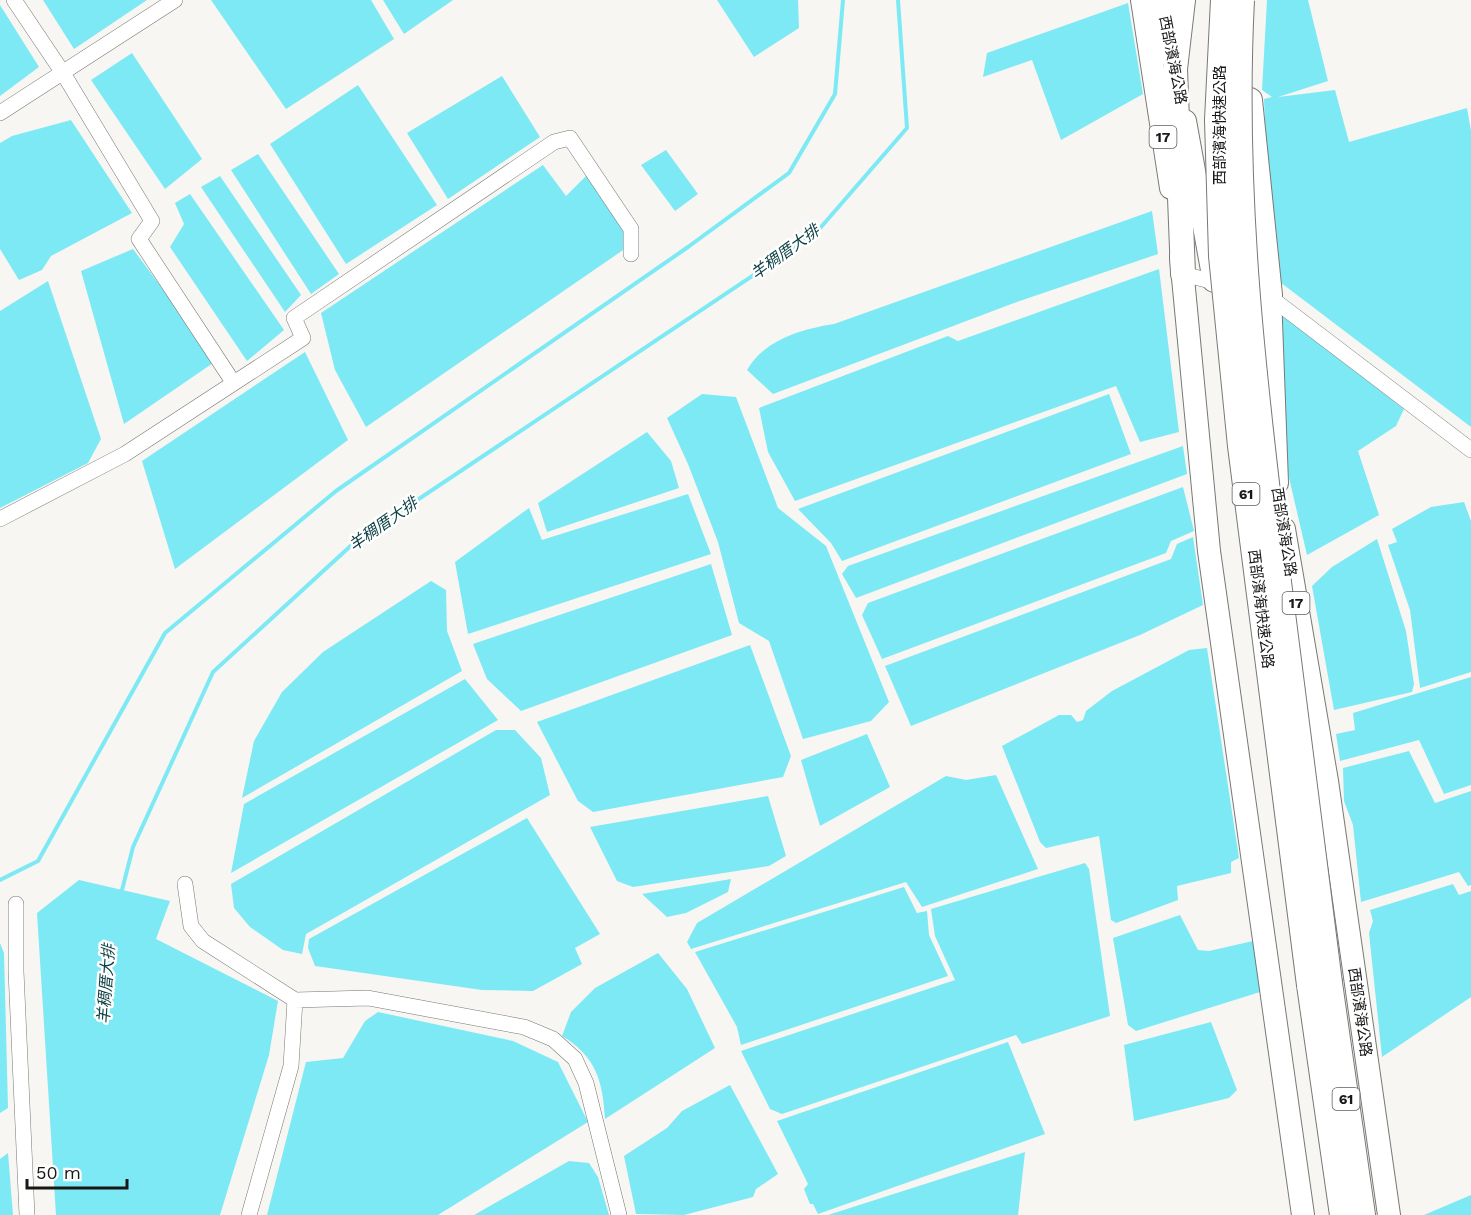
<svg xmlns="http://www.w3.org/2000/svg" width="1471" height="1215" font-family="'Work Sans','Noto Sans TC',sans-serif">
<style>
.water{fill:#7de9f4}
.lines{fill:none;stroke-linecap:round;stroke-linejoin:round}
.stream{stroke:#7de9f4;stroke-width:4}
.minor-casing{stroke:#787874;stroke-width:16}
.primary-casing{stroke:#787874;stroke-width:24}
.trunk-casing{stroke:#787874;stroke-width:26}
.minor{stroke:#fff;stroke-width:15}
.primary{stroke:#fff;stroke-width:22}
.trunk{stroke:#fff;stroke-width:24}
.trunk-bridge-casing{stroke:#787874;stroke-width:26;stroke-linecap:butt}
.trunk-bridge{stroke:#fff;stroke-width:24}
.labels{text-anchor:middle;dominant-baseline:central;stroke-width:5;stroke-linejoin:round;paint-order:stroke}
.shield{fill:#fff;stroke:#5d5d5d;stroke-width:1.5}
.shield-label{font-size:14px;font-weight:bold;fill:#181817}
.street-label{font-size:15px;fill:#181817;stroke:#fff}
.water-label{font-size:16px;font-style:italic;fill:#0b3f44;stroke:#fff}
</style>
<rect width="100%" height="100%" fill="#f7f6f2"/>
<path class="water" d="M43,0H147L74,49Z
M211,0H371L394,39L286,109Z
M383,0H453L404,34Z
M717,0H798L799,28L754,57Z
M1267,0H1308L1328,81L1278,97L1335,90L1349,142L1467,108L1471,131V427L1272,276L1264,99L1272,97L1262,90Z
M1128,3L1143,94L1061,140L1032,60L983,77L987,53Z
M0,5L39,67L0,96Z
M132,53L202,159L165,189L91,80Z
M502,76L540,137L448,199L407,133Z
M358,85L437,205L346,264L270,144Z
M71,120L132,213L51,256L42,270L19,280L0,249V143L12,136Z
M666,150L698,194L675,211L641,165Z
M258,154L339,274L311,294L231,170Z
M543,165L566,196L588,174L628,230L626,248L366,427L335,370L321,313Z
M220,176L301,295L285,312L201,187Z
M190,194L284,330L247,361L170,247L184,224L175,203Z
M1152,211L1158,254L1014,303L773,394L747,370C764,340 802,329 834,324Z
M133,249L216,361L124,424L81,271Z
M1159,269L1179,432L1140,442L1116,386L795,501L768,452L759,408L948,336L958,341Z
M48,281L101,439L88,463L0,508V311Z
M1273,306L1404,409L1396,426L1358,451L1379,515L1307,555L1287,469Z
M305,352L348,440L175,569L142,461Z
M702,394L736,397L778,508L826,546L889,702L871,721L803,739L769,641L739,623L718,542L688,464L667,418Z
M1109,394L1131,454L842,561L831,543L798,509Z
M647,432L671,461L679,488L547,532L538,503Z
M1183,446L1187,474L856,598L842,574L848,566Z
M1183,487L1194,531L1171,541L1166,553L882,659L862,615L868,603Z
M688,494L711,554L468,634L455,562L529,508L542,540Z
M1464,502L1471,521V672L1420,688L1410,610L1388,545L1397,542L1392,529L1431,507Z
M1193,537L1203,605L1140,635L911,726L885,666L1171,559L1177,544Z
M1377,539L1406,631L1414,684L1412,692L1334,710L1312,586L1332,567Z
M711,564L732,635L521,711L487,679L473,644Z
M431,581L446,590L447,631L462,671L242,798L254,741L282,692L323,652Z
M750,645L791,756L783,777L593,812L578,801L537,722Z
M1207,648L1239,858L1231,862V873L1177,886L1178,900L1116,923L1111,920L1099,836L1046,848L1040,842L1002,746L1059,715H1071L1077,722L1083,720L1086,711L1112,691L1189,650Z
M1471,677V785L1444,794L1419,740L1340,761L1336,734L1355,730L1353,713Z
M465,679L498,720L231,873L244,804Z
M496,730H515L541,758L550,795L306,934L302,954L283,950L250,927L234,908L231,884Z
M867,734L890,787L820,826L801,760Z
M1409,751L1435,803L1471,791V885L1468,886L1459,872L1361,902L1353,825L1344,801L1343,768Z
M996,775L1038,869L922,907L906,882L691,949L687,942L697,923L946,776L966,780Z
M768,796L786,856L769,866L633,887L617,881L590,827Z
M527,818L600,934L575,948L582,964L533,991L482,990L315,966L308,948L309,939Z
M1085,863L1089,869L1110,1016L1022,1044L1016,1035L782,1114L770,1109L741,1051L955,980L935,936L931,909Z
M731,879L728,892L686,913L667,917L642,894Z
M79,880L170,901L156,939L278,1001L269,1055L220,1215H56L37,913Z
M1453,884L1459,895L1471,891V997L1382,1057L1369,933L1373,921L1370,910Z
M904,887L917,913L927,911L929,935L948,976L741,1045L737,1027L695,952Z
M1180,915L1198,950L1209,951L1253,941L1260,992L1136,1031L1128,1025L1113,938Z
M0,943L4,953L8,1108L0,1113Z
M658,953L687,989L715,1048L605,1119C603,1082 596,1056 562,1036L571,1012L595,988Z
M378,1012L513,1041L558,1062L588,1122L438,1215H267L306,1062L343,1058L365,1021Z
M1211,1022L1237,1090L1229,1098L1134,1121L1124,1045Z
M1008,1042L1045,1134L818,1214L813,1204H810L804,1189L808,1184L777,1121Z
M730,1085L778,1174L756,1189L753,1197L684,1215L636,1214L624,1156L667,1128L682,1111Z
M1025,1152L1018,1215H828Z
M8,1153L13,1215H0V1159Z
M569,1161L589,1163L598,1177L609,1215H474Z
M1471,1195V1215H1424Z"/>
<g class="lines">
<path class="stream" d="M0,880L38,861L165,633L336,491L688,247L789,173L835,94L843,0
M121,894L133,847L213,672L356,541L815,234L907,128L898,0"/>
<defs>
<path id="minor" d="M14,0L63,73L152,221L139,239L233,382
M0,113L175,0
M1183,274L1222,284
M1266,294L1471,450
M0,519L125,454L303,338L294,318L554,142L570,138L631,229V254
M185,884L191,926L203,941L295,1000L368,998L524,1027L553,1039L575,1059L586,1083L619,1215
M16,904V971L27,1215
M249,1215L291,1066L295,1000"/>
<path id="primary" d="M1142,0L1171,188
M1162,0L1173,59
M1185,121L1214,281
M1181,257L1209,551L1303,1215
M1270,295L1277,483
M1284,529L1327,781L1389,1215"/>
<path id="trunk" d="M1183,0L1175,69L1183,274
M1250,100L1270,295
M1330,983L1363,1215
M1309,985L1342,1215"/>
</defs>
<use href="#minor" class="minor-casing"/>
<use href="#primary" class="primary-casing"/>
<use href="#trunk" class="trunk-casing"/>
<use href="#minor" class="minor"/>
<use href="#primary" class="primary"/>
<use href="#trunk" class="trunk"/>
<defs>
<path id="trunk-bridge" d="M1223,0L1217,120L1221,256L1240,446L1309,985
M1242,0C1232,194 1254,382 1278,574C1295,710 1313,846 1330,983"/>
</defs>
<use href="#trunk-bridge" class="trunk-bridge-casing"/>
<use href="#trunk-bridge" class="trunk-bridge"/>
</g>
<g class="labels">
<g class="shield">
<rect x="1149.5" y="126" width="27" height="22" rx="4.5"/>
<rect x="1232.5" y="483" width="27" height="22" rx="4.5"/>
<rect x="1282.5" y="592" width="27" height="22" rx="4.5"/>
<rect x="1332.5" y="1088" width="27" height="22" rx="4.5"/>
</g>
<g class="shield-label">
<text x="1163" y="137">17</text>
<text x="1246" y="494">61</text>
<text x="1296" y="603">17</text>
<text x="1346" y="1099">61</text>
</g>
<g class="street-label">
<text transform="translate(1173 60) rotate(79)">西部濱海公路</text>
<text transform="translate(1220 125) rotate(-90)">西部濱海快速公路</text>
<text transform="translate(1284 532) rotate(81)">西部濱海公路</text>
<text transform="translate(1261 609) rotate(83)">西部濱海快速公路</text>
<text transform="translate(1360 1012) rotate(82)">西部濱海公路</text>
</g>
<g class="water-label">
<text transform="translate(785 252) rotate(-36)">羊稠厝大排</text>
<text transform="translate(383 524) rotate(-35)">羊稠厝大排</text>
<text transform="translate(106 984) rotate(-86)">羊稠厝大排</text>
</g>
</g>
<path d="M27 1179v9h100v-9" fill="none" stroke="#181817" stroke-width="3"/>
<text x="36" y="1179" font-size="18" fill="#181817" stroke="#ffffff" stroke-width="4.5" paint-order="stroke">50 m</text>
</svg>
